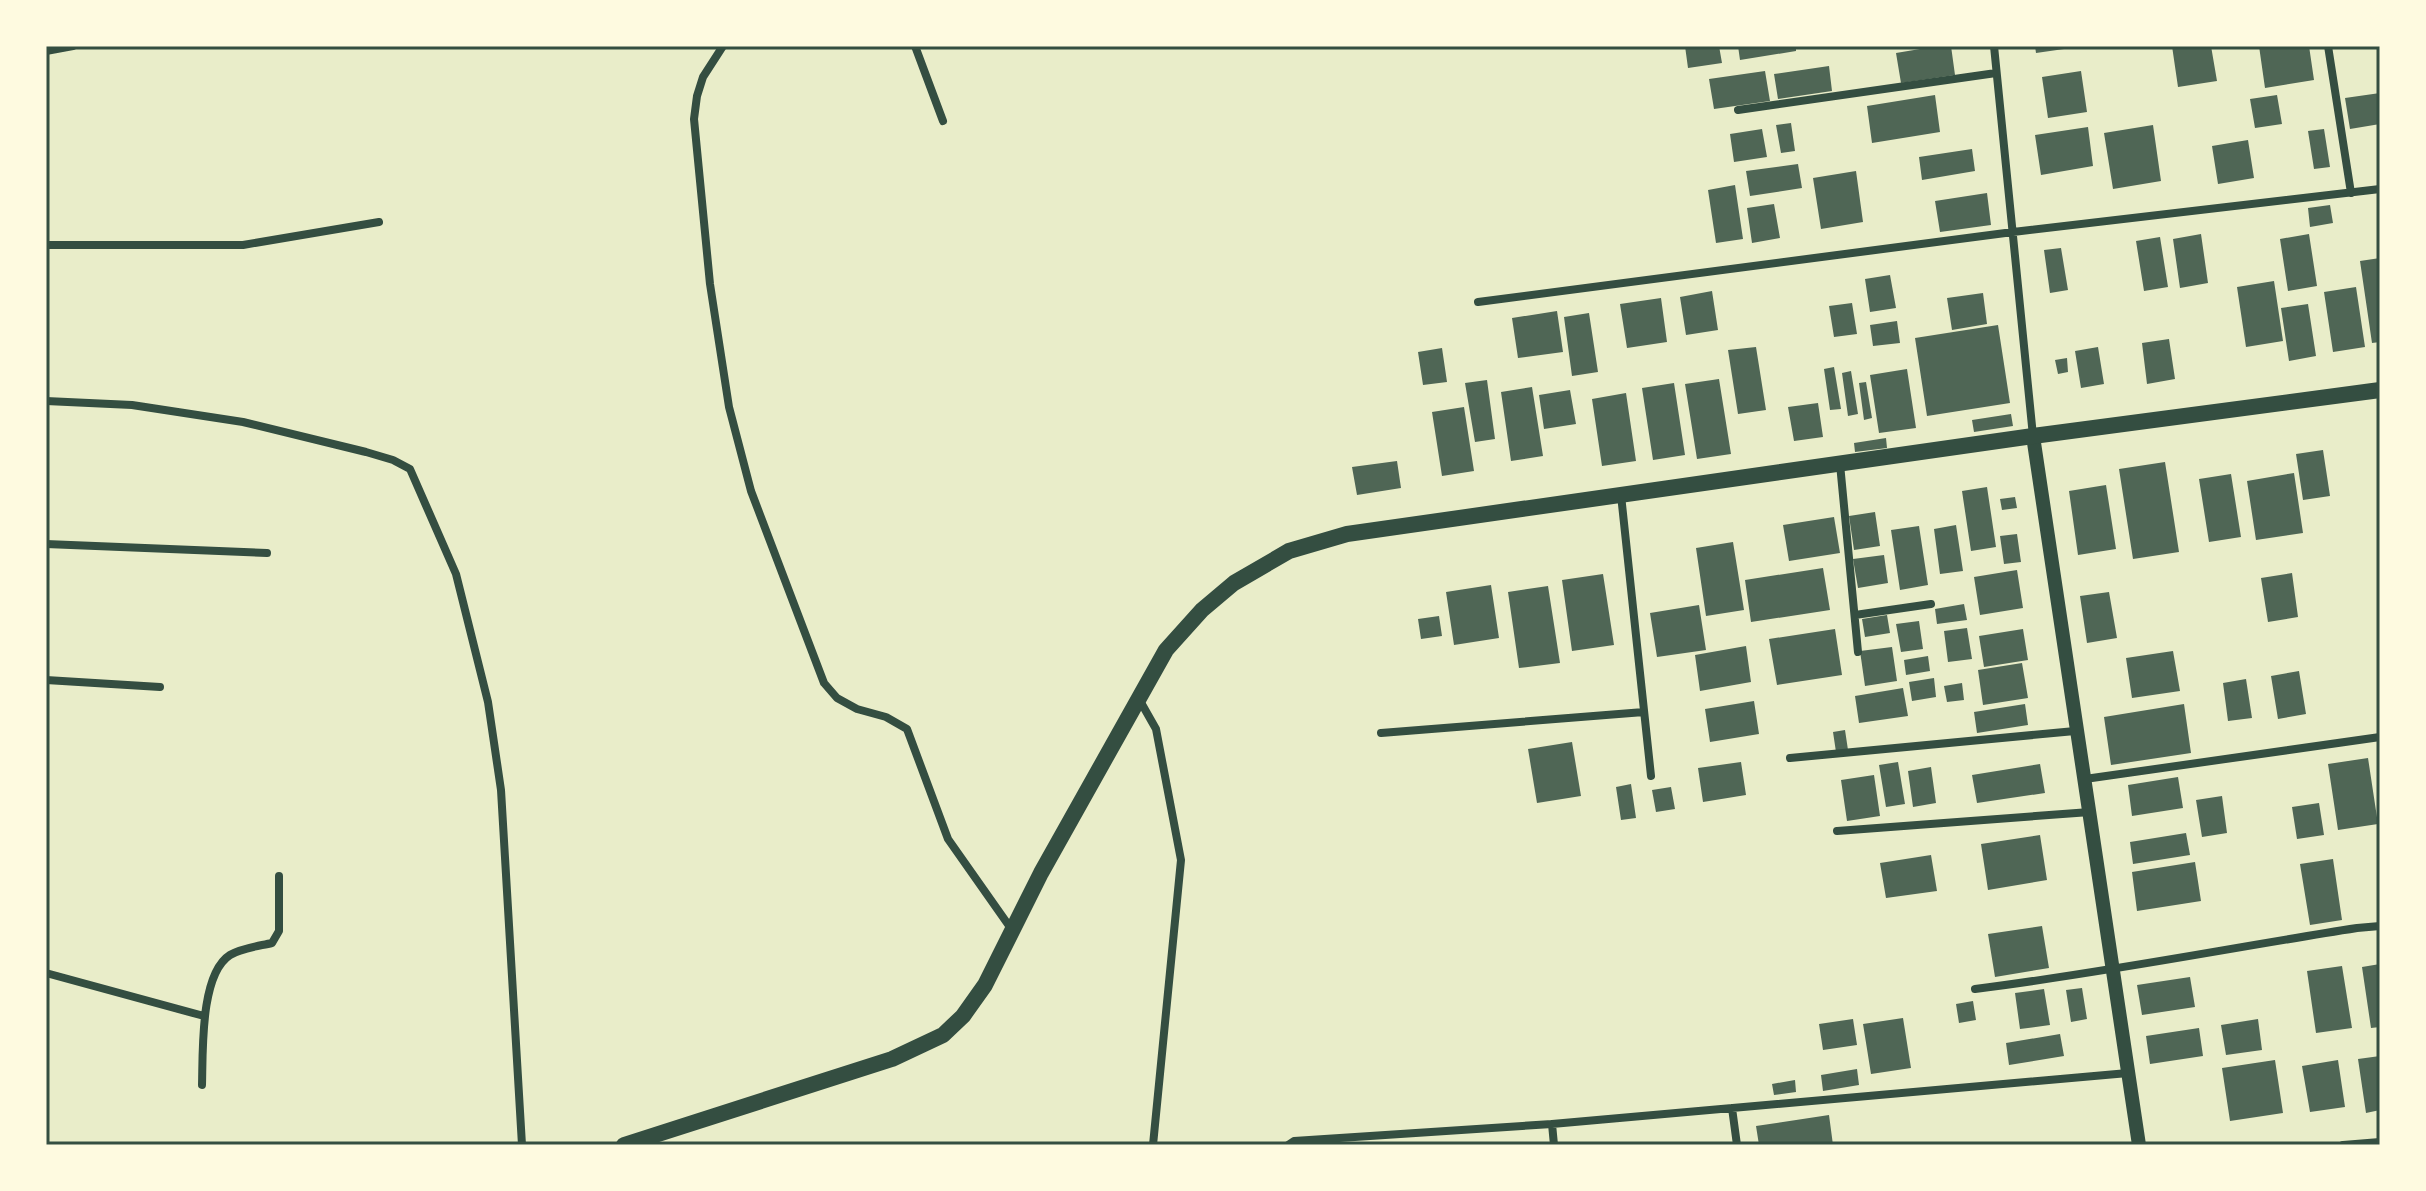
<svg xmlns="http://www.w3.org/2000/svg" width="2426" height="1191" font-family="Roboto,sans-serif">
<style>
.building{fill:#4f6655}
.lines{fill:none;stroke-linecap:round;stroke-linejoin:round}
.minor{stroke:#344e41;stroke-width:8}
.tertiary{stroke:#344e41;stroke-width:14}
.secondary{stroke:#344e41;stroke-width:16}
.neatline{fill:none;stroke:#344e41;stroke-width:3}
</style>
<rect width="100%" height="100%" fill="#e9edc9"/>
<path class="building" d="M1685,46H1719L1722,63L1688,68Z
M1738,46H1796V51L1740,60Z
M1938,46H1951L1955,75L1901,83L1896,53Z
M2035,46H2071V48L2036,53Z
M2172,46H2211L2217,81L2178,87Z
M2259,46H2309L2314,80L2265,88Z
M1829,66L1832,91L1778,99L1774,74Z
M1765,71L1770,101L1714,109L1709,79Z
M2081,71L2087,112L2048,118L2042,77Z
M2380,93V124L2350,129L2345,98Z
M1935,95L1940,132L1872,143L1867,106Z
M2277,95L2282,124L2255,128L2250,99Z
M1791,123L1795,151L1781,153L1776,125Z
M2153,125L2161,181L2113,189L2104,133Z
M2088,127L2093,166L2041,175L2035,135Z
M1762,129L1767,157L1734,162L1730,134Z
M2324,129L2330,167L2314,169L2308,131Z
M2248,140L2254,178L2218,184L2212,146Z
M1972,149L1975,171L1922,180L1919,157Z
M1798,164L1802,188L1750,196L1746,171Z
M1856,171L1863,222L1821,229L1813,178Z
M1735,185L1743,239L1716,243L1708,190Z
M1987,193L1991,225L1940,232L1935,201Z
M1774,204L1780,238L1752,243L1747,208Z
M2330,205L2333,223L2310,227L2308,208Z
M2201,234L2208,283L2180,288L2173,239Z
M2309,234L2317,286L2288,291L2280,239Z
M2160,237L2168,287L2144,291L2136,241Z
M2061,248L2068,290L2050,293L2044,250Z
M2380,258V342L2372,343L2360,261Z
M1890,275L1896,308L1870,312L1865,279Z
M2274,281L2283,341L2246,347L2237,287Z
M2356,287L2365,347L2333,352L2324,292Z
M1712,291L1718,330L1686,335L1680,297Z
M1983,293L1987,324L1952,330L1947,298Z
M1661,298L1667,342L1627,348L1620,304Z
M1852,303L1857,334L1834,337L1829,306Z
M2308,304L2316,356L2289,361L2281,308Z
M1557,311L1563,352L1518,358L1512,318Z
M1589,313L1598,372L1572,376L1564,317Z
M1897,321L1900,343L1873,346L1870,325Z
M1998,325L2010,403L1927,416L1915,338Z
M2169,339L2175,379L2147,384L2142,343Z
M1756,347L1766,410L1738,414L1728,350Z
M2098,347L2104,384L2081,388L2075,351Z
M1442,348L1447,382L1423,385L1418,352Z
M2067,358L2068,372L2058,374L2055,360Z
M1834,367L1841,409L1830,410L1824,369Z
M1907,369L1916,428L1879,433L1870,375Z
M1851,371L1858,414L1848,416L1842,373Z
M1719,379L1731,454L1697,459L1685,384Z
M1487,380L1495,439L1475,442L1465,383Z
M1866,382L1872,418L1864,420L1859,383Z
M1674,383L1685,455L1653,460L1642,388Z
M1532,387L1543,456L1511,461L1501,392Z
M1570,390L1576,424L1544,429L1539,395Z
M1626,393L1636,461L1602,466L1592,399Z
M1818,403L1823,437L1794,441L1788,407Z
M1464,407L1474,471L1442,476L1432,412Z
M2011,414L2013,426L1974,432L1972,420Z
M1886,438L1887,448L1855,452L1854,443Z
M2323,450L2330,496L2303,500L2296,454Z
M1397,461L1401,488L1357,495L1352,467Z
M2165,462L2179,552L2133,559L2119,469Z
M2294,473L2303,533L2256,540L2247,481Z
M2231,474L2241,537L2209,542L2199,479Z
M2106,485L2116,549L2078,555L2069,491Z
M1987,487L1996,547L1971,551L1962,491Z
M2015,497L2017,508L2002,510L2000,499Z
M1875,512L1880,546L1854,550L1849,516Z
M1834,517L1840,553L1789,561L1783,525Z
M1956,525L1963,571L1940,574L1934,529Z
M1919,526L1928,585L1900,590L1891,530Z
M2017,534L2021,562L2004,564L2000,536Z
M1733,542L1744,610L1706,616L1696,548Z
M1884,555L1888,583L1858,588L1853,559Z
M1823,568L1830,610L1751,622L1745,580Z
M2017,570L2023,608L1980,615L1974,577Z
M2292,573L2298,617L2268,622L2261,578Z
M1603,574L1614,645L1572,651L1562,580Z
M1491,585L1499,638L1454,645L1446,592Z
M1548,586L1560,663L1519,668L1508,592Z
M2109,592L2117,638L2087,643L2080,596Z
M1964,604L1967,620L1937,624L1935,609Z
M1699,605L1706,650L1657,657L1650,613Z
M1887,615L1890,633L1865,637L1862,619Z
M1439,616L1442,636L1421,639L1418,619Z
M1919,621L1923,649L1901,652L1896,624Z
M1967,628L1972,659L1948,662L1944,631Z
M1835,629L1842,675L1777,685L1769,639Z
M2023,629L2028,660L1984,667L1979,636Z
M1746,646L1751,682L1700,691L1695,655Z
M1892,647L1897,681L1865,686L1860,651Z
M2173,651L2180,691L2132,698L2126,658Z
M1928,656L1930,671L1906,675L1904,660Z
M2022,663L2028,698L1983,705L1978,670Z
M2299,671L2306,714L2278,719L2271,676Z
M1934,678L1936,697L1912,701L1909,682Z
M2246,679L2252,718L2228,721L2223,683Z
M1962,683L1964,700L1947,702L1944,686Z
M1903,688L1908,716L1859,723L1855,696Z
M1754,701L1759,734L1710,742L1705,709Z
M2025,704L2028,725L1977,733L1974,712Z
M2184,704L2191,753L2111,765L2104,717Z
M1845,730L1848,750L1836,752L1833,732Z
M1572,742L1581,796L1537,803L1528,749Z
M2368,758L2378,824L2338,830L2328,764Z
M1741,762L1746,795L1703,802L1698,768Z
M1898,762L1905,804L1886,807L1879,765Z
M2040,764L2045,793L1977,803L1972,775Z
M1931,767L1936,803L1913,807L1908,771Z
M1874,775L1880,816L1847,821L1841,780Z
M2178,777L2183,808L2132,816L2128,785Z
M1631,784L1636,818L1621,820L1616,787Z
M1671,787L1675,809L1656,812L1652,790Z
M2222,796L2227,833L2202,837L2196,800Z
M2319,803L2324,835L2297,839L2292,807Z
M2186,833L2190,855L2133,864L2130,842Z
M2040,835L2047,880L1988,890L1981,844Z
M1931,855L1937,891L1886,898L1880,863Z
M2333,859L2342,920L2310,925L2300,864Z
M2195,862L2201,901L2137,911L2132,872Z
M2042,926L2049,968L1995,977L1988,934Z
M2380,964V1027L2371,1028L2362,967Z
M2342,966L2352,1028L2316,1033L2307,971Z
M2190,977L2195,1007L2142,1015L2137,985Z
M2082,988L2087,1019L2071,1022L2066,990Z
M2044,989L2050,1025L2020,1029L2015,993Z
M1973,1001L1976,1020L1959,1023L1956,1004Z
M1903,1018L1911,1068L1871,1074L1863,1024Z
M1853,1019L1857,1045L1823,1050L1819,1024Z
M2258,1019L2262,1050L2226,1055L2221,1025Z
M2199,1028L2203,1056L2150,1064L2146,1036Z
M2060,1034L2064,1056L2009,1065L2006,1043Z
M2380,1056V1110L2366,1113L2358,1059Z
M2275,1060L2283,1113L2230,1121L2222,1068Z
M2338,1060L2345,1107L2310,1112L2302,1066Z
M1857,1069L1859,1085L1823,1091L1821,1075Z
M1795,1080L1796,1092L1774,1095L1772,1084Z
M1829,1115L1833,1145H1759L1756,1126Z"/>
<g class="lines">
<path class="minor" d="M723,46L703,77L697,96L694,119L710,284L729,407L751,491L824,683L837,698L857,709L886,717L907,729L948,839L1012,930
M915,46L943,121
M1994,46L2033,436
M2328,46L2351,193
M46,51L73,46
M1738,110L1996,73
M46,245H243L379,222
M1478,302L2013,232L2380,189
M46,401L132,405L243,422L366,452L393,460L410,469L456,574L488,702L501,790L522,1145
M1840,464L1858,652
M1621,495L1651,776
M46,544L267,553
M1855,615L1931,604
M46,680L160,687
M1139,699L1156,729L1181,860L1153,1145
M1381,733L1644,712
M1790,758L2075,731
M2085,779L2380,737
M1837,831L2090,812
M46,973L204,1016
M1975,989C2103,973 2229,948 2357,928L2380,926
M202,1085C203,1052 200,974 230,955C241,948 259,946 272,943L279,931V876
M1732,1108L1737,1145
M1552,1124L1554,1145
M1288,1145L1294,1141L1552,1124L2128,1073
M2343,1145L2380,1142"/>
<path class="tertiary" d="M2033,436L2139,1145"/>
<path class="secondary" d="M624,1145L892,1059L943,1035L963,1016L985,985L1041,873L1166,650L1202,610L1234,583L1289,551L1347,534L2033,436L2380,390"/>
</g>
<rect width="2426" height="1191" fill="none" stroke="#fefae0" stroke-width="96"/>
<rect x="48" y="48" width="2330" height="1095" class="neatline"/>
</svg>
